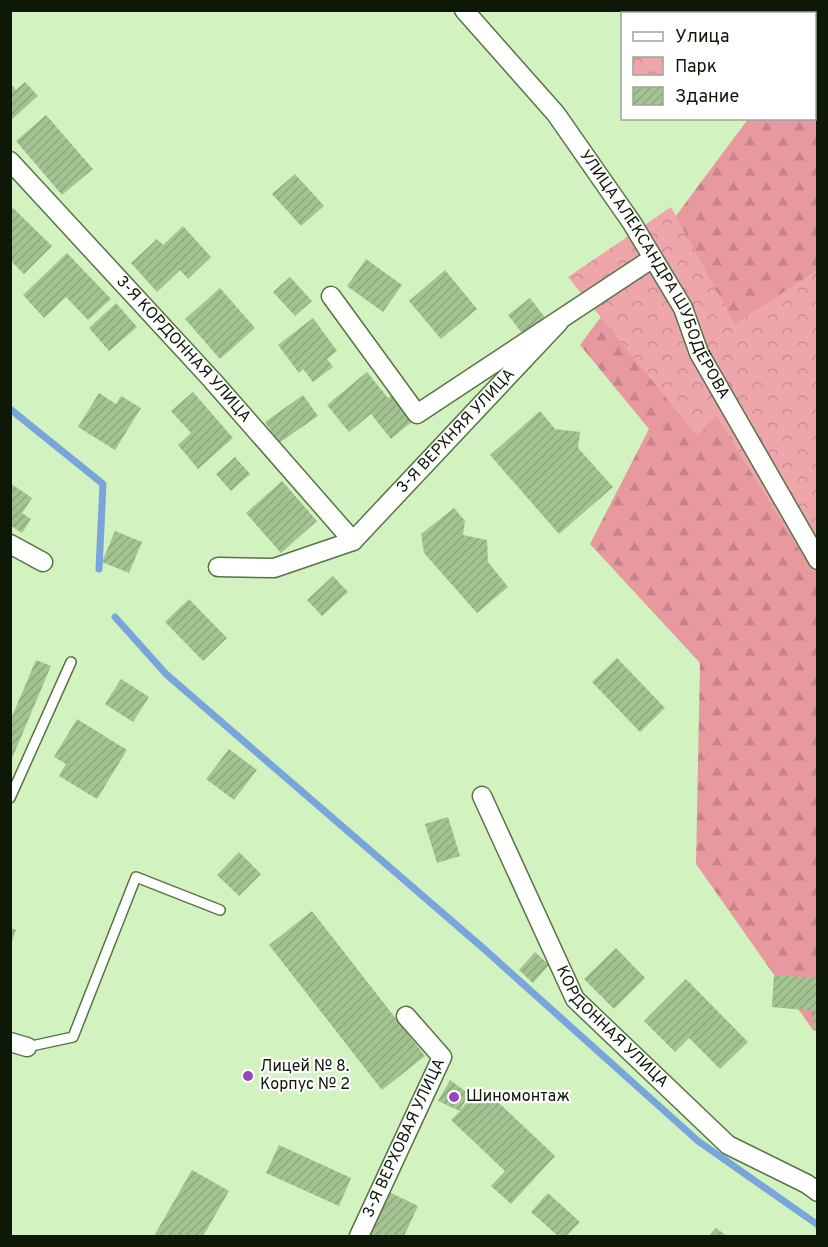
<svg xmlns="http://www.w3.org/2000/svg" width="828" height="1247" font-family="Overpass,sans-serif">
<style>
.forest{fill:url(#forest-firs)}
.park{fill:url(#park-crowns)}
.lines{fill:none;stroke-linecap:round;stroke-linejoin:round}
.stream{stroke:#78a5dc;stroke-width:7}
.building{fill:url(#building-hatch)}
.service-casing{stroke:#577445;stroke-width:12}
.minor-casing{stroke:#577445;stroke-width:21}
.service{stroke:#fff;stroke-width:9}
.minor{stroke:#fff;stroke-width:18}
.poi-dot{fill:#9648b8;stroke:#fff;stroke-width:2}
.labels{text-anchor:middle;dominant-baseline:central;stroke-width:4.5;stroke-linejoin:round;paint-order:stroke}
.street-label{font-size:16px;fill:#0d1806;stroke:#fff}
.poi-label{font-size:16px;fill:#0d1806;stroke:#fff;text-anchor:start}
</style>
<defs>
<pattern id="forest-firs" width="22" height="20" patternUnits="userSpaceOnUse" patternTransform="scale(1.5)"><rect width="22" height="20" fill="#e899a0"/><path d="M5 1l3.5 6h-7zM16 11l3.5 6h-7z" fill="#c68388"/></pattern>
<pattern id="park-crowns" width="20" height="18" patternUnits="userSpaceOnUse" patternTransform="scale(1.5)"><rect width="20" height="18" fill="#eea6ab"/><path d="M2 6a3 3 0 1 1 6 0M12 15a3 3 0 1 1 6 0" fill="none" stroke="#cb8e92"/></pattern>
<pattern id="building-hatch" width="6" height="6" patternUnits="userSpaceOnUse" patternTransform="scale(1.5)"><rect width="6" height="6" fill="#a3c391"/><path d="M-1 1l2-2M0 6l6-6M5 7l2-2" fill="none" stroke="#8ba77c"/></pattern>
</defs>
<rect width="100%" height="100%" fill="#d2f3bf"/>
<path class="forest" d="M817,24V1029L813,1030L696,864L700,663L590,544L649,429L580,345L748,119L814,118V28Z"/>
<path class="park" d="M671,207L735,324L817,270V578L716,416L697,436L568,277Z"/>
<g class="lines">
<path class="stream" d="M10,409L103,484L99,569
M115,617L166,674L483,948L698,1141L818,1225"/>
</g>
<path class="building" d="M25,82L38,96L10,121V83L16,90Z
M818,82V100L814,95V84Z
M46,115L93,169L62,195L16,141Z
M295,174L324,206L301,226L272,194Z
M10,205L52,246L24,274L10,260Z
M183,226L211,257L188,279L180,270L157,292L131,263L157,239L163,245Z
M67,253L111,299L88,320L66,297L44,318L23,295Z
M366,259L402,285L383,312L347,286Z
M445,270L477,309L441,339L409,301Z
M290,277L312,301L295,316L273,292Z
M220,288L255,328L220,359L185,319Z
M530,298L547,320L525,337L508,315Z
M116,303L137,327L109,351L89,328Z
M313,318L337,351L327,359L333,367L313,382L303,369L299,373L278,345Z
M367,372L388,398L394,393L415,419L391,439L371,414L349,432L327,405Z
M193,392L233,438L198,469L178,445L191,433L171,411Z
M99,393L116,404L121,396L141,408L115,450L78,427Z
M303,395L318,416L279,443L265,422Z
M540,411L555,429L580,432L578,448L613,487L559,534L490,455Z
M235,457L250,474L231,491L216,474Z
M282,481L317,521L281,553L246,513Z
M10,483L32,498L22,513L31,519L22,533L10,525Z
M454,508L465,521L463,535L487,540L488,562L508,587L477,613L424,553L421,534Z
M115,531L142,542L129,573L102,562Z
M333,576L348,592L322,616L307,600Z
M189,599L227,638L203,661L165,622Z
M617,658L665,708L640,732L592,682Z
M36,660L51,666L10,763V721Z
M121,679L149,697L133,722L105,704Z
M77,719L127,750L97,799L59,776L66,764L54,757Z
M229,749L257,770L234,800L206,779Z
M448,817L460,856L437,863L425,824Z
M239,852L261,874L239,896L217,875Z
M312,911L425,1056L382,1090L269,945Z
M10,927L16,930L11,944H10Z
M616,948L645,978L614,1009L584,979Z
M535,952L549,965L533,983L519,970Z
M774,975L818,978V1031L813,1030L814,1011L772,1007Z
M686,979L748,1042L720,1069L689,1038L675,1052L644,1021Z
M450,1080L469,1094L460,1110L482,1087L555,1156L511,1204L491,1186L505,1171L451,1120L460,1111L438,1101Z
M279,1145L351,1178L339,1206L266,1173Z
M192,1170L229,1191L203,1236H154Z
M387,1191L418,1206L404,1236H366Z
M548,1193L580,1222L566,1236H558L531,1212Z
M716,1228L727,1236H709Z"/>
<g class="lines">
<defs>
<path id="service" d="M10,798L71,662
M27,1047L73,1037L136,877L220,910"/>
<g id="minor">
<path id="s1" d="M464,10L556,114L632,223L683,308L699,353L818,560"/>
<path id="s2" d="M10,161L212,380L353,541"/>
<path d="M331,296L417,414L653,258"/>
<path d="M10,544L43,562"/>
<path id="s3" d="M218,567L274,568L353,541L559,322"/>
<path id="s4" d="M482,796L575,999L728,1145L807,1184L818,1192"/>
<path d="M10,1042L27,1047"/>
<path id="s5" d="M359,1236L442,1057L406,1016"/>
</g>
</defs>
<use href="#service" class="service-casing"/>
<use href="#minor" class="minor-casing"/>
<use href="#service" class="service"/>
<use href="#minor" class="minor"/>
</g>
<g class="poi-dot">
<circle cx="248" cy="1076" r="6"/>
<circle cx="454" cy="1097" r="6"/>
</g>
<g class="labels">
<g class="street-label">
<text stroke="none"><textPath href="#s1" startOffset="328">УЛИЦА АЛЕКСАНДРА ШУБОДЁРОВА</textPath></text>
<text stroke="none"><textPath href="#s2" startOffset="256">3-Я КОРДОННАЯ УЛИЦА</textPath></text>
<text stroke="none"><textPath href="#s3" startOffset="290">3-Я ВЕРХНЯЯ УЛИЦА</textPath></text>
<text stroke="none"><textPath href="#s4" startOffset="268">КОРДОННАЯ УЛИЦА</textPath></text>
<text stroke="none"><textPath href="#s5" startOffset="108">3-Я ВЕРХОВАЯ УЛИЦА</textPath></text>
</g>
<g class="poi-label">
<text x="260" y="1067">Лицей № 8.<tspan x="260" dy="18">Корпус № 2</tspan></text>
<text x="466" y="1097">Шиномонтаж</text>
</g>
</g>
<rect width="828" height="1247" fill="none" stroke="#0d1806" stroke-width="24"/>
<rect x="621" y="12" width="195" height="108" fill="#ffffff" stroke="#9ea39b" stroke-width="1.5"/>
<rect x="633" y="32" width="30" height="9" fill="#ffffff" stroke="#9ea39b" stroke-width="1.5"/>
<text x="675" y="42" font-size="18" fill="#0d1806">Улица</text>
<rect x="633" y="57" width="30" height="18" fill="url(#park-crowns)" stroke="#9ea39b" stroke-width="1.5"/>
<text x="675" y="72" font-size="18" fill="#0d1806">Парк</text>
<rect x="633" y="87" width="30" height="18" fill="url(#building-hatch)" stroke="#9ea39b" stroke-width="1.5"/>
<text x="675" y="102" font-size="18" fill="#0d1806">Здание</text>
</svg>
